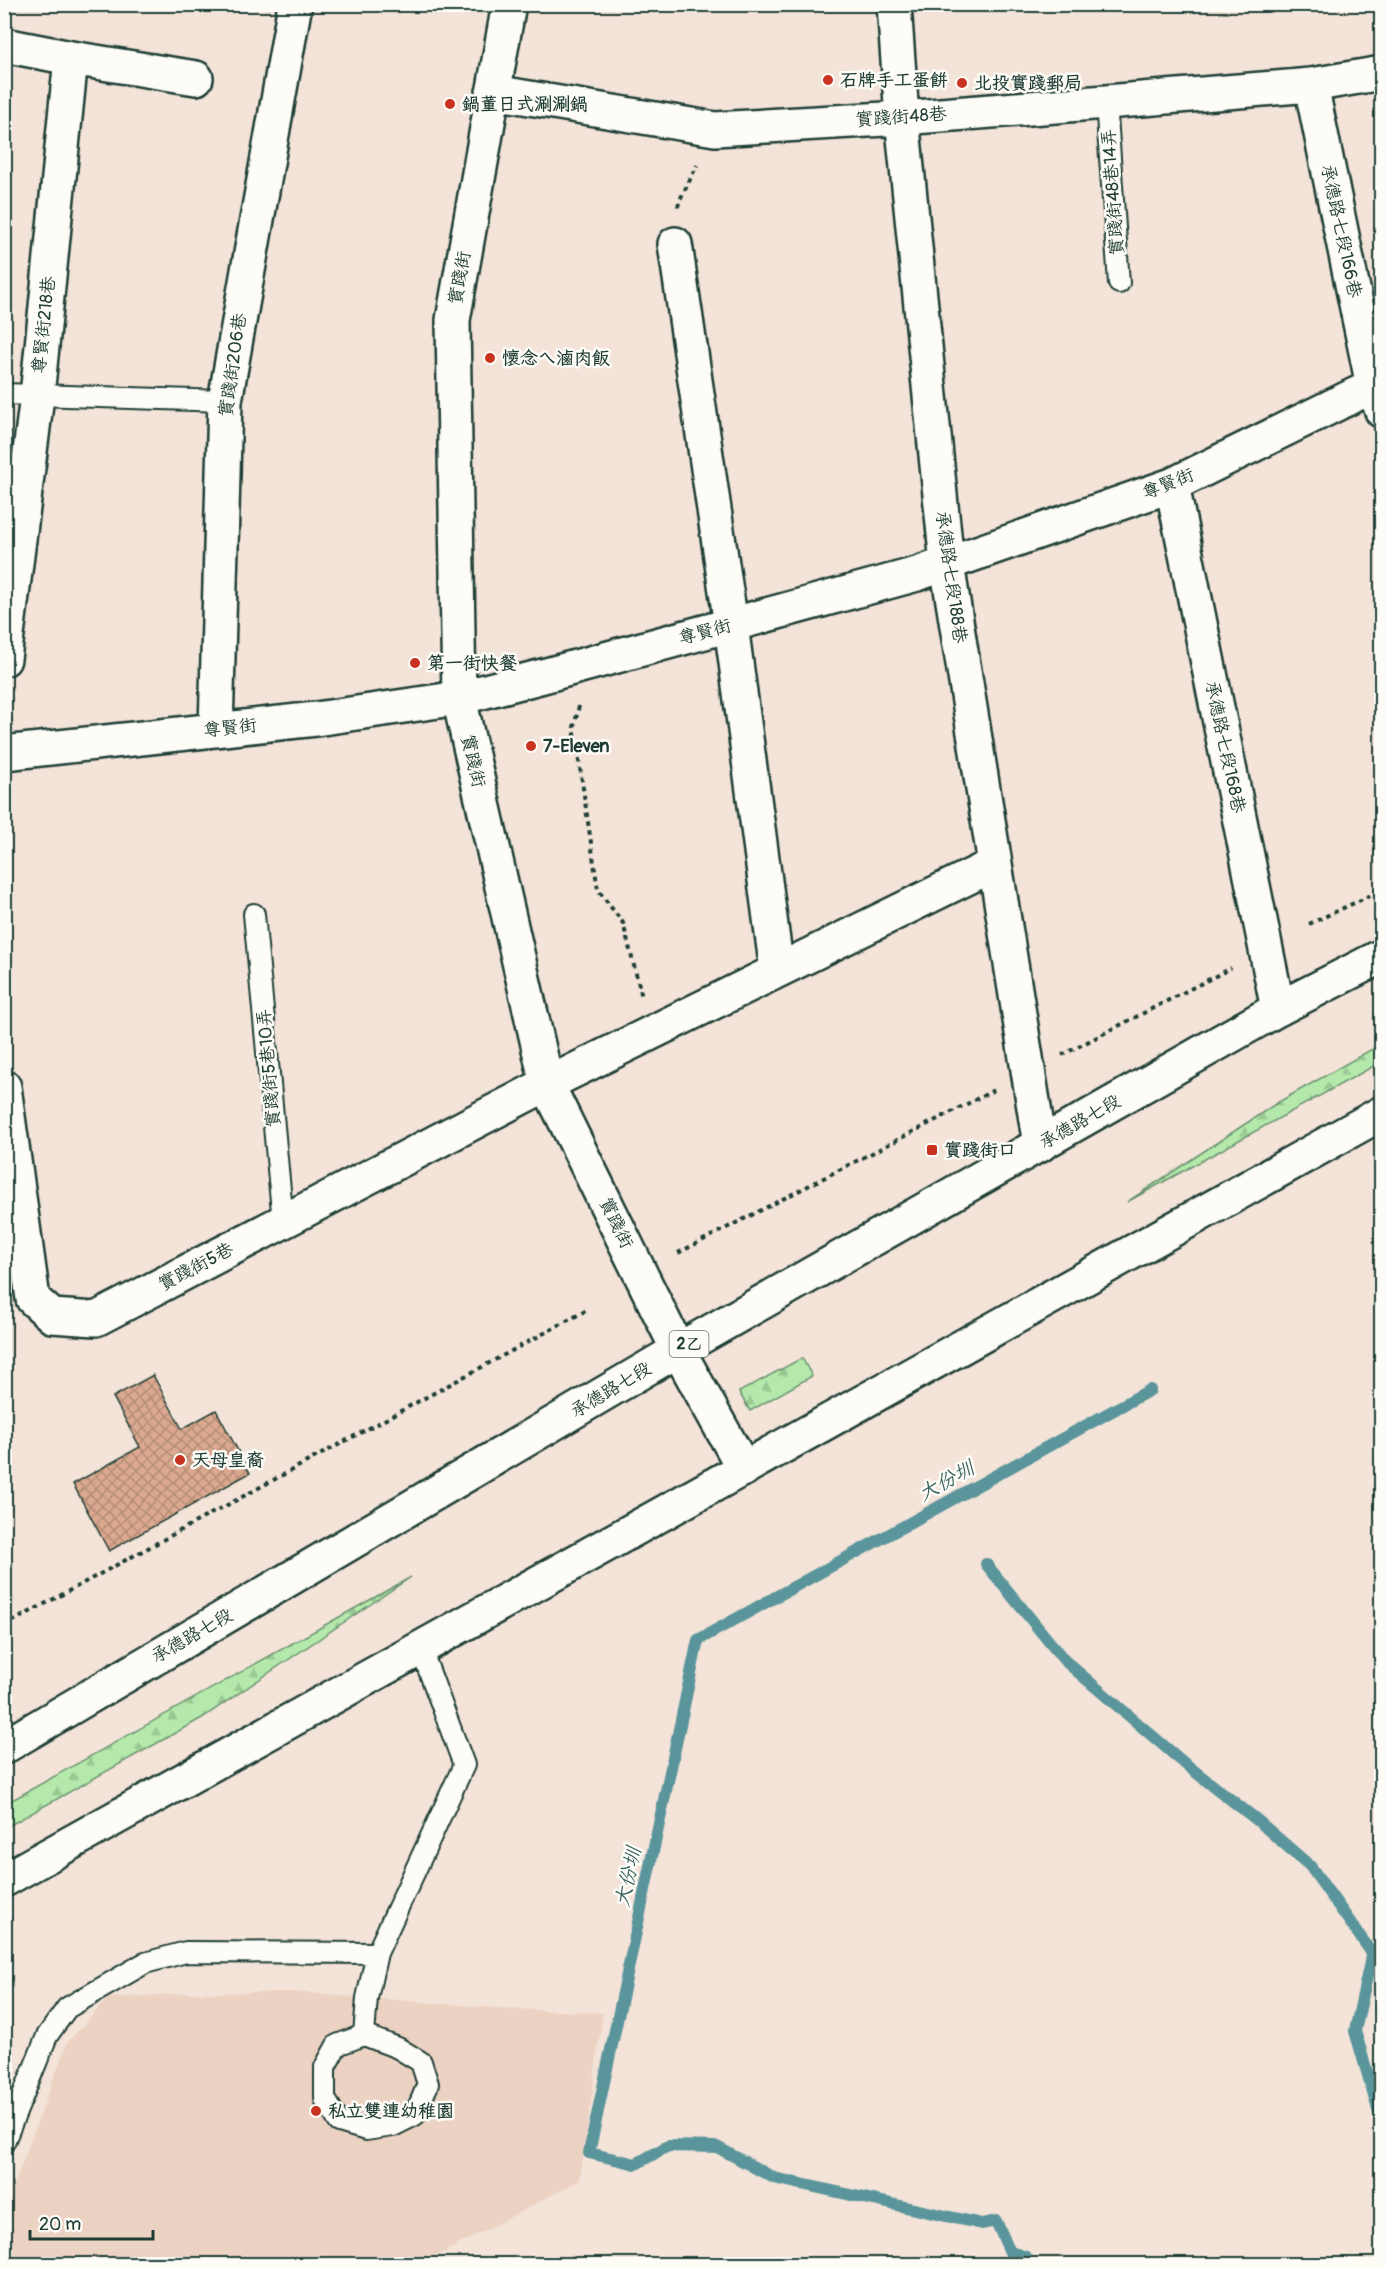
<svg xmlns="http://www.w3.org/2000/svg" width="1386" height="2269" font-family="Pangolin,'LXGW WenKai TC',sans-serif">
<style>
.built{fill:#ecd2c2}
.forest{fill:url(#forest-firs);stroke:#6a9370;stroke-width:1.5}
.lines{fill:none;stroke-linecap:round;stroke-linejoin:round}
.stream{stroke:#5a959b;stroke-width:12}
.building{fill:url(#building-cross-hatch);stroke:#1f3d34;stroke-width:1.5}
.lane-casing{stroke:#1f3d34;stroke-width:24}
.street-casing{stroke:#1f3d34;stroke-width:38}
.primary-casing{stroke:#1f3d34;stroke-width:38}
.path{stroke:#1f3d34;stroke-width:4;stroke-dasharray:4.5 4.5;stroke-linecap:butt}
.lane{stroke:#fdfcf7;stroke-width:20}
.street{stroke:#fdfcf7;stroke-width:33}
.primary{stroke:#fdfcf7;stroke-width:33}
.poi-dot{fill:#c8321e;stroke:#fdfcf7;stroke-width:2}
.labels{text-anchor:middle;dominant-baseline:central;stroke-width:5;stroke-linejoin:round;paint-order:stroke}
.shield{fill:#fdfcf7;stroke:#62766e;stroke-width:1.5}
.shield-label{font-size:16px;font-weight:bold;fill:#1f3d34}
.poi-label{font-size:18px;font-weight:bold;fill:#1f3d34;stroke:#fdfcf7;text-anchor:start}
.street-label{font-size:18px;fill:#1f3d34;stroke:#fdfcf7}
.water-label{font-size:20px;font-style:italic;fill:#38625f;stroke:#fdfcf7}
</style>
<defs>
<pattern id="forest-firs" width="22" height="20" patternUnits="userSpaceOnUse" patternTransform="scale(1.5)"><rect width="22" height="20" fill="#b4e9ab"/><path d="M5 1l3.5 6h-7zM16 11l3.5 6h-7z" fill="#9ac994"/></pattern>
<pattern id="building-cross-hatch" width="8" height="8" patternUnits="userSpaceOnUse" patternTransform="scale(1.5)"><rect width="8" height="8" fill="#dca990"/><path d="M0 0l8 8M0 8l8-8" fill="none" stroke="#b28b76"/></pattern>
</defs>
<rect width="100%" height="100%" fill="#f3e3d8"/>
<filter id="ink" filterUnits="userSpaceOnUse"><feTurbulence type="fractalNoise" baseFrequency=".0167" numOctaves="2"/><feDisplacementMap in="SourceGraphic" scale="12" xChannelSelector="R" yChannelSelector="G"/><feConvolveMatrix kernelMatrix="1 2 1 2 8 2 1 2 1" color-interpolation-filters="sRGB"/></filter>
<g filter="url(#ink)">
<path class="built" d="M293,1992L511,2009L603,2013L580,2180L422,2264H5L4,2204L9,2198L67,2043L108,1998L194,1993Z"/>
<path class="forest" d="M1381,1044V1062L1127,1202L1277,1103Z
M802,1358L812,1376L750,1411L739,1392Z
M411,1577L202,1718L5,1828V1804Z"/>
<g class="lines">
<path class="stream" d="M986,1564L1064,1660L1184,1763L1257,1820L1310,1866L1372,1953L1355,2031L1382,2123
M1026,2264V2257L1010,2252L996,2221L982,2224L774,2178L717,2147L668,2146L636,2164L589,2153L698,1640L1150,1390"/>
</g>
<path class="building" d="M153,1375L182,1429L216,1410L250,1473L109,1551L73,1484L140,1447L113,1397Z"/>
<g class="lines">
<defs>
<path id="lane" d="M1106,102L1119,283
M4,394L225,401
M254,914L283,1222
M364,2035L398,2048L421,2062L428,2084L415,2115L393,2126L366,2130L339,2122L325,2099V2067L337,2045L364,2035L367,1998L377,1953
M4,2142L47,2036L67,2008L145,1963L186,1952L377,1953L464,1765L421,1649"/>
<path id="street" d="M509,4L453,320L459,698L547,1084L678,1350L744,1469
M894,4L902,118L947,564L1040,1145
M4,45L71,58L37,396L4,659
M71,58L196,78
M1311,85L1373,386L1382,411
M493,92L715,129L902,118L1106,102L1311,85L1382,73
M675,244L731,625L777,971
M1172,485L1278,1009
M216,730L225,401L295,4
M4,753L316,719L459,698L543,676L917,574L1172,485L1373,386
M4,1087L33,1299L52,1316L96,1319L547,1084L995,864"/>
<path id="primary" d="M4,1747L678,1350L1278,1009L1382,956
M4,1880L1382,1113"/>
</defs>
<use href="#lane" class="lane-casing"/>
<use href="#street" class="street-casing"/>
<use href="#primary" class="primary-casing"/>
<path class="path" d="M678,207L679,202L697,165
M579,706L574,727L598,890L623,923L642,997
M1309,924L1382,890
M1062,1055L1231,968
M678,1253L994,1090
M4,1626L587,1310"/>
<use href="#lane" class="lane"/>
<use href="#street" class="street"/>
<use href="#primary" class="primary"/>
</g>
</g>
<g class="poi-dot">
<circle cx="828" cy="80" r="6"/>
<circle cx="962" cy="83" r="6"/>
<circle cx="450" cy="104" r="6"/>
<circle cx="490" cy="358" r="6"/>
<circle cx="415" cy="663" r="6"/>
<circle cx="531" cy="746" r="6"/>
<rect x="926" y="1144" width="12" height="12" rx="3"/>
<circle cx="180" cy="1460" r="6"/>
<circle cx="316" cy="2111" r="6"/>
</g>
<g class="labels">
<rect class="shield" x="669.5" y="1331" width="39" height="26" rx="4.5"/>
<g class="shield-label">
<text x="689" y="1344">2乙</text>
</g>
<g class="poi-label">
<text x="840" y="80">石牌手工蛋餅</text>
<text x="974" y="83">北投實踐郵局</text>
<text x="462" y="104">鍋董日式涮涮鍋</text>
<text x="502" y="358">懷念ㄟ滷肉飯</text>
<text x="427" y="663">第一街快餐</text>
<text x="543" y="746">7-Eleven</text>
<text x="944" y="1150">實踐街口</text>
<text x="192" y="1460">天母皇裔</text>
<text x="328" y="2111">私立雙連幼稚園</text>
</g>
<g class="street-label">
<text transform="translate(901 117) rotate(-4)">實踐街48巷</text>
<text transform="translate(1113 192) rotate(-94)">實踐街48巷14弄</text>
<text transform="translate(1341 231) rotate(78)">承德路七段166巷</text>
<text transform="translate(460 278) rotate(-80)">實踐街</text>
<text transform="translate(44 325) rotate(-84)">尊賢街218巷</text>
<text transform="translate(233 365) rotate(-82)">實踐街206巷</text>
<text transform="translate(1168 484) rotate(-22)">尊賢街</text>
<text transform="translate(951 577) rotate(82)">承德路七段188巷</text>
<text transform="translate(705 632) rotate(-15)">尊賢街</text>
<text transform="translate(230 728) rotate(-6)">尊賢街</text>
<text transform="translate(1225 747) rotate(78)">承德路七段168巷</text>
<text transform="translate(473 761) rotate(77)">實踐街</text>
<text transform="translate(269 1068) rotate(-95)">實踐街5巷10弄</text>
<text transform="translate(1080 1122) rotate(-30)">承德路七段</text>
<text transform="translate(616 1223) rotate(64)">實踐街</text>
<text transform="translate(196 1267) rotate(-28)">實踐街5巷</text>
<text transform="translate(611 1390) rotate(-31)">承德路七段</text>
<text transform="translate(192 1636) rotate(-30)">承德路七段</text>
</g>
<g class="water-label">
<text transform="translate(946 1481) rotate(-29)">大份圳</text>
<text transform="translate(628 1877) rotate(-78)">大份圳</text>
</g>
</g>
<rect width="1386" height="2269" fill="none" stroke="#fdfcf7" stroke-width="24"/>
<rect x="12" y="12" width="1362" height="2245" fill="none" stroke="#1f3d34" stroke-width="2" filter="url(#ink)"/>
<path d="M30 2230v9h123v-9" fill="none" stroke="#1f3d34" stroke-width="3"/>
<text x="39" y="2230" font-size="18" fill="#1f3d34" stroke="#fdfcf7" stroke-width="4.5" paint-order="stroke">20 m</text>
</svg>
